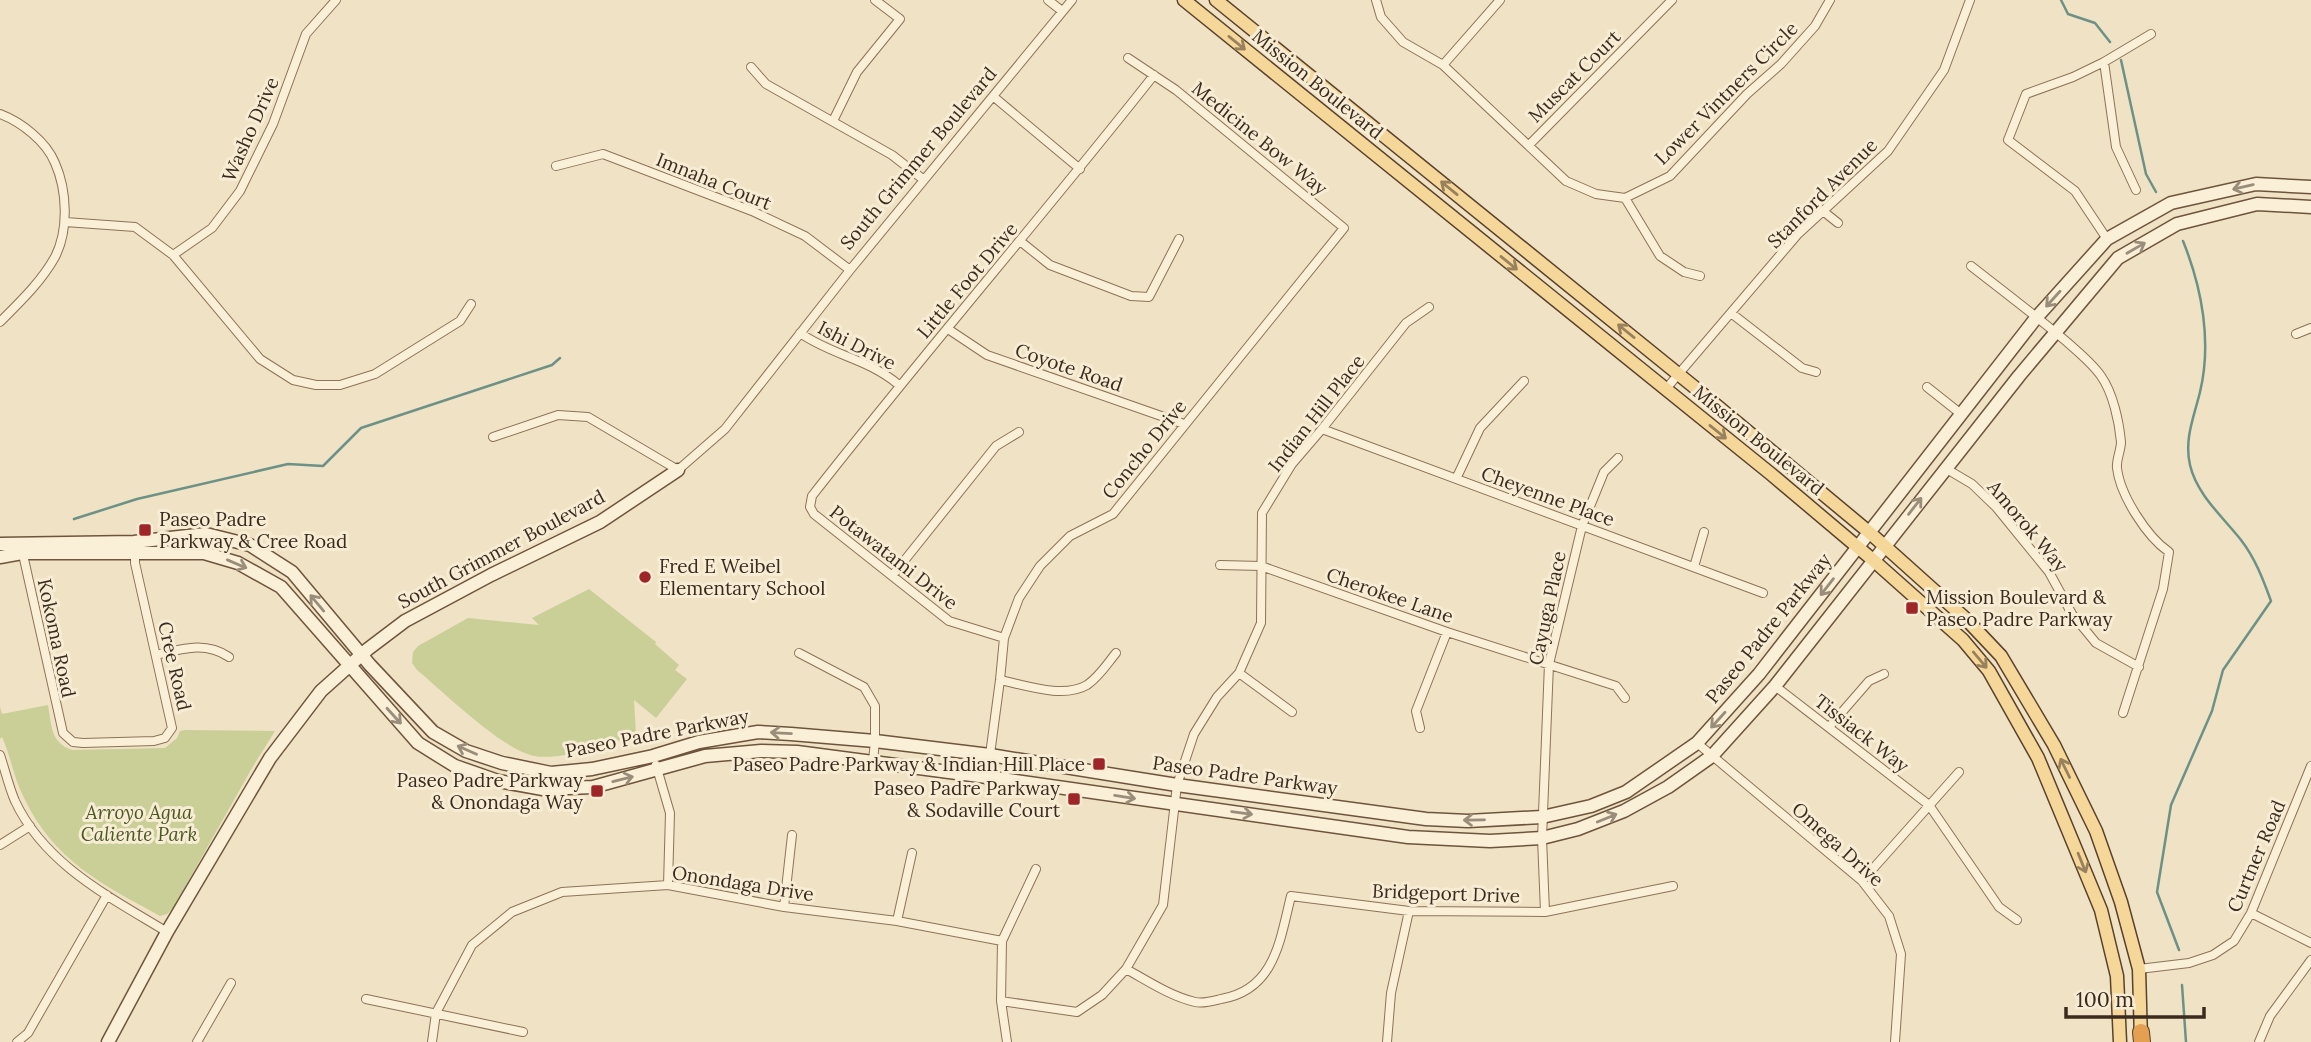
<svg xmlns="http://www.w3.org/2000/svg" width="2311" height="1042" font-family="Lora,serif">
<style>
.green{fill:#c9cf97}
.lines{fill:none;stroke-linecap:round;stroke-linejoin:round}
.stream{stroke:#6c9288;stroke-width:2.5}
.street-casing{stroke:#8c7359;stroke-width:10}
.secondary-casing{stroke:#6e543c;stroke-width:15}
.primary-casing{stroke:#59412d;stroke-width:15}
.highway-casing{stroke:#59412d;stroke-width:18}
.street{stroke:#faefd7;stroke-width:8}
.secondary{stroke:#faefd7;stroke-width:12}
.primary{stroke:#f5d79a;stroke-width:12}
.highway{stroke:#e3a051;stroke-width:16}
.oneway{stroke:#98815c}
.oneway2{stroke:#9a8d7a}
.poi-dot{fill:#9e2629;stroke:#f7ecd4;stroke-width:2.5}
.labels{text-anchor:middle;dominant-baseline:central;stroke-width:6;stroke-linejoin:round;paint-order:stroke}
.street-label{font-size:19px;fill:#3b2b1e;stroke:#f7ecd4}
.poi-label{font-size:19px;fill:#3b2b1e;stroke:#f7ecd4;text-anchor:start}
.park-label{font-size:19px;font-style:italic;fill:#4c5823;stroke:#f7ecd4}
</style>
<rect width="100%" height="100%" fill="#f0e2c4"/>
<path class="green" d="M589,589L656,642L655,644L679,665L675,670L687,679L656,718L634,700L636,734C614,743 559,761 535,756C502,750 445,693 417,670L412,663L413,652L418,646L468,618L539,625L532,618Z
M48,705C52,726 50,742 72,750L165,748L177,738L180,731L185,730L275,731L252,768L173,908L167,914L160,916C102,884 54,861 24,798C14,779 11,757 2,737L0,739V707L2,714Z"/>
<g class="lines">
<path class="stream" d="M2061,0L2068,14L2095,23L2110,42
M2121,60L2146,174L2156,192
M74,519L137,499L288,464L323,466L361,428L552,365L560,358
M2179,950L2157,892L2171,805L2212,711L2223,670L2271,601C2263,579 2255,558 2241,540C2223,517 2197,495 2190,465C2184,439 2194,417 2200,392C2212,342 2202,288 2183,241
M2182,985L2186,1042"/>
<defs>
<path id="street" d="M1048,0L1062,11
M1376,0L1381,17L1403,42L1443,65L1566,181L1596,194L1625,198L1670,176L1747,94L1781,64L1815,26L1830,0
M2104,62L2116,147L2136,190
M1443,65L1500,0
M751,67L766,84L892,155L924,180
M994,97L1080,169
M0,114C21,122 46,141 55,163C67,190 69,230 55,257C41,282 20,302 0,322
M833,121L857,72L900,19L875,0
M1529,145L1672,0
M556,166L603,154L752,211L805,236L850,270
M1625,198L1660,256L1684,272L1700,276
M1823,211L1838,223
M65,222L135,227L173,255L260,359L293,380L316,385H340L375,374L460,321L471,304
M2107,239L2075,191L2008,140L2026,94L2073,77L2104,62L2151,34
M1020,241L1050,265L1131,296L1149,297L1179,239
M173,255L212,228L240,191L273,124L306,34L336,0
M1971,266C2003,291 2036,316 2067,342C2078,352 2092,363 2101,376C2113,393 2119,421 2121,442C2121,450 2116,460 2117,468C2120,495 2147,537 2169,552L2163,589L2123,713
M1731,313L1802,368L1816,372
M948,329L987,355L1184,424
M800,333C833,356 867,358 899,385
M2296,334L2311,328
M1927,387L1961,414
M1665,390L1798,234L1888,151L1944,70L1970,0
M1322,429L1763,593
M493,437L558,415L588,417L678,470L725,429L850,270L1072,0
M1945,468L1972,484L1996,507L2049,572L2072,614L2096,643L2139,667
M1456,479L1480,428L1524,381
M22,550L63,733L73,742L83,743L154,741L165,738L172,728L135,563V551
M1220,565L1261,566L1447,632L1616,686L1625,698
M1694,567L1704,532
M892,576L996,446L1019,432
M1004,638L949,621L814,514L810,507L812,496C923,354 1042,217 1154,75
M799,653L864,687L875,706V741L873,761
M156,655C182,649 205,641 229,657
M1239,673L1292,712
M1000,680C1025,685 1063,699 1087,685C1099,677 1107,664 1116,653
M1775,686L1929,805L1999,907L2017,920
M1829,727L1869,681L1884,674
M1420,728L1416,711L1447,632
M1697,743L1862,881L1889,916L1901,954L1895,1042
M0,755C5,770 9,787 15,801C45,865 110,897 167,932
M656,765L670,813L668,885
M987,777L1000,680L1004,638L1019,598L1040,566L1070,536L1113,514L1344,228L1176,90L1128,58
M0,845L30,826
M1862,881L1959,772
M784,907L792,835
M1545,912L1542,838L1549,664L1582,526L1604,472L1618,458
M2251,913L2311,943
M897,921L912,853
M1126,969C1148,981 1170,996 1195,1002C1203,1004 1213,1001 1221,999C1275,990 1280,940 1291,896L1409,911L1545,912L1673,886
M2139,969L2189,963L2213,955L2234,941L2251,913L2311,766
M366,999L523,1032
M1001,1001L1077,1012L1102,995L1126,969L1163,905L1177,785L1194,734L1217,697L1239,673L1261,623L1262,513L1292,464L1322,429L1406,323L1429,307
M17,1042L28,1033L107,895
M197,1042L231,983
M432,1042L436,1013L472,945L512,912L562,892L668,885L784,907L897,921L1002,941
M1007,1042L1001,1001L1002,941L1036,869
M1387,1042L1391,993L1409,911
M2259,1042L2270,1016L2311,960"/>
<path id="secondary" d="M0,544L134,542L206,534L250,545L292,572L370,665L433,732L466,751L502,763L551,773L592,769L653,756L699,742L740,735L758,732L791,734L875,741L990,755L1177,785L1426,819L1468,821L1542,817L1591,806L1626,792L1697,743L1759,674L2036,318L2107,239L2171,203L2256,184L2311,187
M0,557L22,553H204L238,563L281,587L418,743L455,766L498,781L543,789L593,787L705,756L761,751L797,752L987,777L1408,837L1490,841L1542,838L1578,829L1624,811L1668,787L1712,756L1775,686L2019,376L2118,258L2177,224L2257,204L2311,207
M108,1042L167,932L270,758L321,691L368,649L405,621L491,575L600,522L678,470"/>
<path id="primary" d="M1184,0L1771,474L1873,560L1963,640L1989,671L2038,758L2101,910L2117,976L2120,1042
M1216,0L1693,386L1870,533L1966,619L2001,656L2054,745L2096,831L2121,902L2139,969L2141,1040"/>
<path id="highway" d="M2141,1032L2142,1042"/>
</defs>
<use href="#street" class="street-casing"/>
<use href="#secondary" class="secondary-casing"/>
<use href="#primary" class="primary-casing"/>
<use href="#highway" class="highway-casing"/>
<use href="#street" class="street"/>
<use href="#secondary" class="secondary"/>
<use href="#primary" class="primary"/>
<use href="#highway" class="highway"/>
</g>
<defs><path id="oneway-shaft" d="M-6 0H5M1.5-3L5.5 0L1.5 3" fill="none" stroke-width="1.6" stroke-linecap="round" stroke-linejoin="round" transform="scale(1.75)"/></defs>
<g class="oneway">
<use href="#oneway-shaft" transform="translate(1237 43) rotate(39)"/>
<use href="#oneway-shaft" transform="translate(1449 188) rotate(-141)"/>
<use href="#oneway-shaft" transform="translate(1509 263) rotate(39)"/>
<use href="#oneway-shaft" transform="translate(1626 331) rotate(-141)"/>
<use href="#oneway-shaft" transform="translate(1718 432) rotate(39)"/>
<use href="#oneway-shaft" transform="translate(1980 660) rotate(50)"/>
<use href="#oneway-shaft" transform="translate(2065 768) rotate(-116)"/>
<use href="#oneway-shaft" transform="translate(2082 863) rotate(68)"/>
</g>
<g class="oneway2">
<use href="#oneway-shaft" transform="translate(2243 187) rotate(167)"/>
<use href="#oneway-shaft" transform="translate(2136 248) rotate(-30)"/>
<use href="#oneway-shaft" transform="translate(2053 299) rotate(132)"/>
<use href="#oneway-shaft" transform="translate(1915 506) rotate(-52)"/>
<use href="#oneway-shaft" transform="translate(237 564) rotate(23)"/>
<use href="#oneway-shaft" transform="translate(1827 587) rotate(128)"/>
<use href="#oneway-shaft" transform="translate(317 603) rotate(-130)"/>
<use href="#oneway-shaft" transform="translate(394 716) rotate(48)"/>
<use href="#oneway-shaft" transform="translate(1718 720) rotate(132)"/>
<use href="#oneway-shaft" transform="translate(781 733) rotate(-177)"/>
<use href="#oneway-shaft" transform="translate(467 750) rotate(-156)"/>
<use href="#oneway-shaft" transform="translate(623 779) rotate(-14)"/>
<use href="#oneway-shaft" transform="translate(1125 797) rotate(9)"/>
<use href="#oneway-shaft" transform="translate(1242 813) rotate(8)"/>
<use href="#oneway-shaft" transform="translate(1607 818) rotate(-22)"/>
<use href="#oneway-shaft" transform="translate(1474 820) rotate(179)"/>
</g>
<g class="poi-dot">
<rect x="138" y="523" width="14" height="14" rx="3.5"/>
<circle cx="645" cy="577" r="7"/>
<rect x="1905" y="601" width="14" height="14" rx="3.5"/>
<rect x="1092" y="757" width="14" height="14" rx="3.5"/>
<rect x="590" y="784" width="14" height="14" rx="3.5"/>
<rect x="1067" y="792" width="14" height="14" rx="3.5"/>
</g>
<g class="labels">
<g class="street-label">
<text transform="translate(1574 76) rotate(-45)">Muscat Court</text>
<text transform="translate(1318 84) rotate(39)">Mission Boulevard</text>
<text transform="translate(1726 93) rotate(-45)">Lower Vintners Circle</text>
<text transform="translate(250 129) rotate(-66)">Washo Drive</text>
<text transform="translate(1260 138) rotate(39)">Medicine Bow Way</text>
<text transform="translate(918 158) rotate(-50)">South Grimmer Boulevard</text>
<text transform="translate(714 181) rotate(22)">Imnaha Court</text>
<text transform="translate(1822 193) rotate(-45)">Stanford Avenue</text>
<text transform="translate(967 280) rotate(-50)">Little Foot Drive</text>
<text transform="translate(857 345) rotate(27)">Ishi Drive</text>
<text transform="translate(1069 367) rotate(19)">Coyote Road</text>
<text transform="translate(1316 413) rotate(-52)">Indian Hill Place</text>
<text transform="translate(1759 440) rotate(39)">Mission Boulevard</text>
<text transform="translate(1144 449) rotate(-51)">Concho Drive</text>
<text transform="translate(1548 496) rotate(20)">Cheyenne Place</text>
<text transform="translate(2028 526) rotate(50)">Amorok Way</text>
<text transform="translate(501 549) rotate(-28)">South Grimmer Boulevard</text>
<text transform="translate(894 557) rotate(38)">Potawatami Drive</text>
<text transform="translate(1390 595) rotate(19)">Cherokee Lane</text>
<text transform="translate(1547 608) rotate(-78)">Cayuga Place</text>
<text transform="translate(1768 628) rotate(-51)">Paseo Padre Parkway</text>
<text transform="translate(57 638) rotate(78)">Kokoma Road</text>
<text transform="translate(175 666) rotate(77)">Cree Road</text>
<text transform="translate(657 733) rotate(-11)">Paseo Padre Parkway</text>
<text transform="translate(1862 733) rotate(38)">Tissiack Way</text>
<text transform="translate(1245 775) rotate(8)">Paseo Padre Parkway</text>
<text transform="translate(1838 844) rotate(42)">Omega Drive</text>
<text transform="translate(2256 856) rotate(-67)">Curtner Road</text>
<text transform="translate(743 883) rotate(9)">Onondaga Drive</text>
<text transform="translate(1446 893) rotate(2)">Bridgeport Drive</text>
</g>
<g class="poi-label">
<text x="159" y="519">Paseo Padre<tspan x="159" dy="22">Parkway &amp; Cree Road</tspan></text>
<text x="659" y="566">Fred E Weibel<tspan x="659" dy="22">Elementary School</tspan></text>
<text x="1926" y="597">Mission Boulevard &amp;<tspan x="1926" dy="22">Paseo Padre Parkway</tspan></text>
<text x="1085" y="764" text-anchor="end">Paseo Padre Parkway &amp; Indian Hill Place</text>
<text x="583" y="780" text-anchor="end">Paseo Padre Parkway<tspan x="583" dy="22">&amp; Onondaga Way</tspan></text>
<text x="1060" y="788" text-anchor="end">Paseo Padre Parkway<tspan x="1060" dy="22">&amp; Sodaville Court</tspan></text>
</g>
<g class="park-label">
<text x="139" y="812">Arroyo Agua<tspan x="139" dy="22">Caliente Park</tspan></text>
</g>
</g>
<path d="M2066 1007v10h138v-10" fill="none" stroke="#3b2b1e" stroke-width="3.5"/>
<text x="2076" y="1007" font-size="21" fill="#3b2b1e" stroke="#f7ecd4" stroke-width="5" paint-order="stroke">100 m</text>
</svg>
